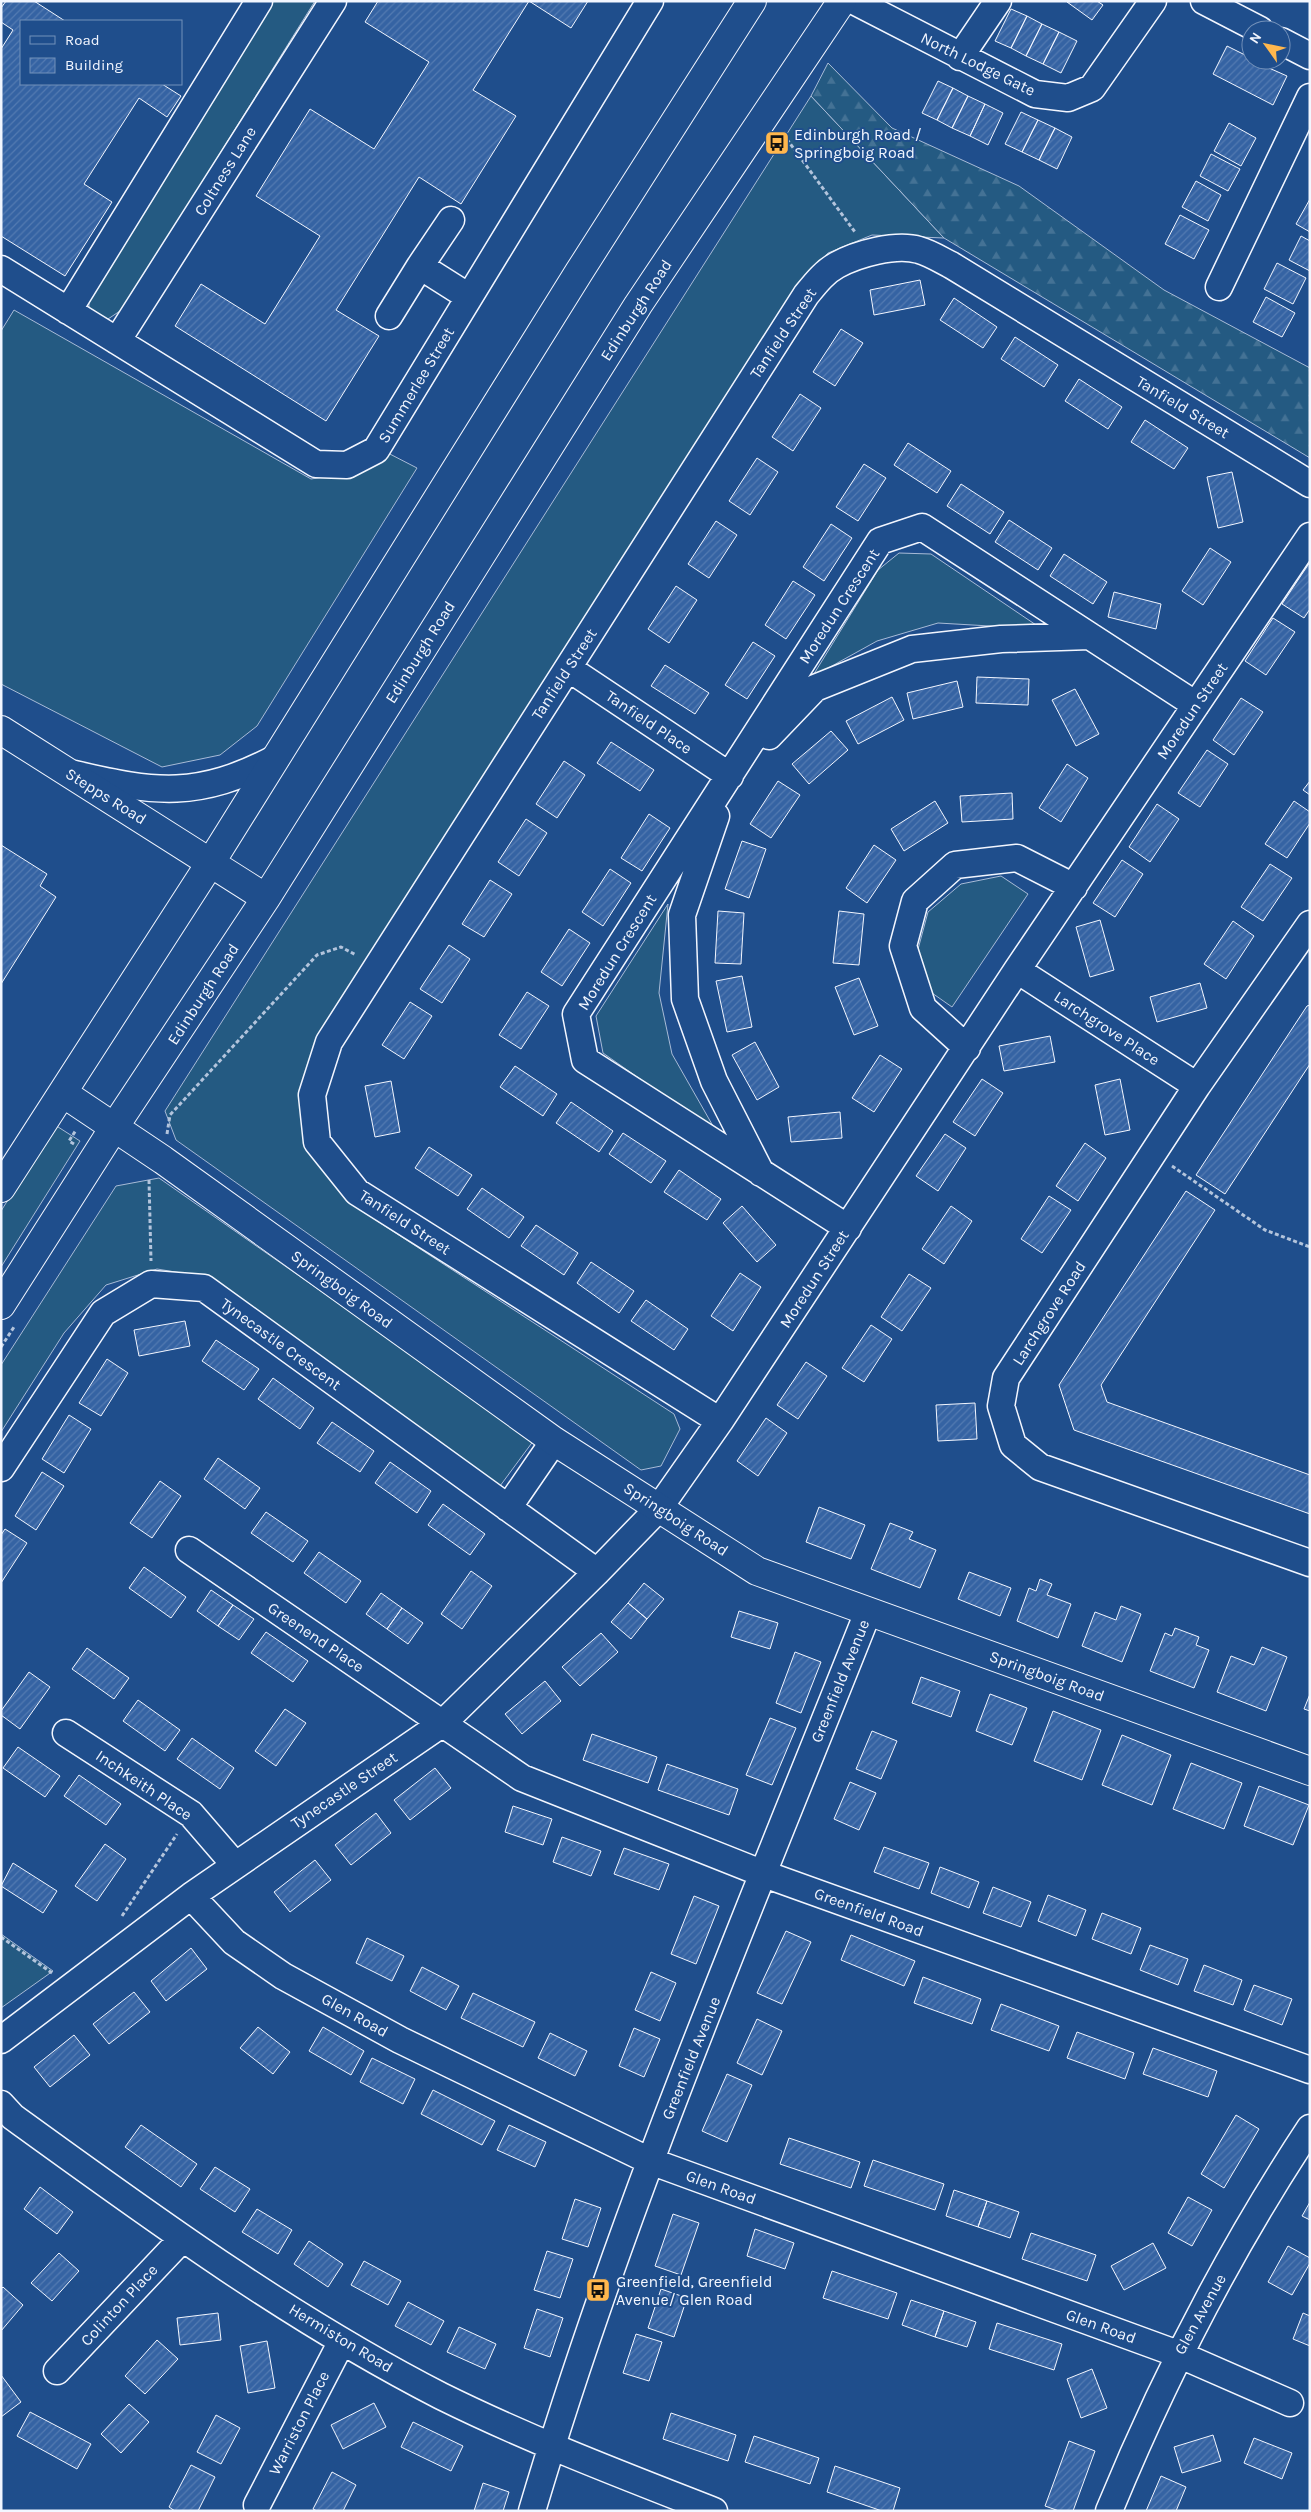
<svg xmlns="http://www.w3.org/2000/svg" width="1311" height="2512" font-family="Karla,sans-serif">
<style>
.grass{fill:#245a82;stroke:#a8bbd7}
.forest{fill:url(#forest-firs);stroke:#a8bbd7}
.building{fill:url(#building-hatch);stroke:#f2f6ff}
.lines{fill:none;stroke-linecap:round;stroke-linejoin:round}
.minor-casing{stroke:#f2f6ff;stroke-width:29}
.major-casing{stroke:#f2f6ff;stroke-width:30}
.path{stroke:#b3c4dc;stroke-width:3;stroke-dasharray:4 2.5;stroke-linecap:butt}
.minor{stroke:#1f4e8c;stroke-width:26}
.major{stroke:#1f4e8c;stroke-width:28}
.labels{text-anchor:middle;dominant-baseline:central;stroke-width:4;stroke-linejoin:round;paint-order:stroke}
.street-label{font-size:16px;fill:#f2f6ff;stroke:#1f4e8c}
.poi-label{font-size:16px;fill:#f2f6ff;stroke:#1f4e8c;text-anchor:start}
</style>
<defs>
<pattern id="forest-firs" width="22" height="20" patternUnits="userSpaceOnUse" patternTransform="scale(1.25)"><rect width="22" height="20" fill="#245a82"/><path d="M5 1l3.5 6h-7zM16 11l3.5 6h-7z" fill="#447295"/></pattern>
<pattern id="building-hatch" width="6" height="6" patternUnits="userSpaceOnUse" patternTransform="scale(1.25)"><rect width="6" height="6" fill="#3563a3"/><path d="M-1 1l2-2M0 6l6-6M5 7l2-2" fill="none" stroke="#537ab1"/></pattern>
</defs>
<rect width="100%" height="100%" fill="#1f4e8c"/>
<path class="grass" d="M272,1H315L123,309L105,321L89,308V293Z
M811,96L944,238L872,235L828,253L797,289L318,1037L299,1096L307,1151L348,1202L674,1414L680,1429L661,1466L641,1470L176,1140L165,1111Z
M14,310L311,479L359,471L384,451L417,468L257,726L220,755L162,767L1,684V331Z
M899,553L931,554L1042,629L938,623L877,641L812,677L878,570Z
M1001,876L1028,894L952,1007L932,993L917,953L928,912L961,884Z
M668,904L659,993L672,1054L717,1133L603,1053L596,1016Z
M55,1125L80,1141L1,1267V1211Z
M159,1178L534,1440L500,1486L200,1276L157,1269L106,1285L64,1333L1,1432V1365L116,1186Z
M1,1934L53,1971L1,2008Z"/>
<path class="forest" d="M828,63L892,128L1019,186L1164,290L1310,368V458L944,238L811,96Z"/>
<path class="building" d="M6,1H34L65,21H21V84H162L181,96L167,117L139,98L84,184L112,202L65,276L1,236V49L13,30L1,22V8Z
M378,1H529L473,90L516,116L461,204L419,177L336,310L379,336L326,421L175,326L201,284L265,324L320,236L256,196L310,109L374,149L429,62L365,22Z
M529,1H588L571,28Z
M1097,1L1103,5L1092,20L1067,2Z
M1011,9L1027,16L1011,48L995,41Z
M1027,16L1042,24L1026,56L1011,48Z
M1042,24L1059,32L1043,64L1026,56Z
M1059,32L1077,41L1061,73L1043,64Z
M1227,46L1251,58V60L1287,76L1273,105L1213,74Z
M938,81L953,88L937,120L922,113Z
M953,88L968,96L952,128L937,120Z
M968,96L985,104L970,136L952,128Z
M985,104L1003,113L988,145L970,136Z
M1021,112L1038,120L1022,152L1005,144Z
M1038,120L1055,128L1039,160L1022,152Z
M1229,123L1256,138L1241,166L1214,151Z
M1055,128L1072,137L1057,169L1039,160Z
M1211,154L1240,169L1228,191L1200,176Z
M1196,181L1221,195L1208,221L1182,207Z
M1310,199V232L1296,224Z
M1180,215L1209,230L1194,259L1165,244Z
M1301,236L1310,241V271L1289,260Z
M1277,263L1306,278L1293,304L1264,289Z
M920,280L925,305L874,315L870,290Z
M1266,297L1295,313L1282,337L1253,322Z
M954,298L997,327L983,348L940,320Z
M841,329L863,343L835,386L813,372Z
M1015,337L1058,365L1044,387L1001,359Z
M1079,379L1122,407L1108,429L1065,401Z
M800,394L821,408L793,451L772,437Z
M1145,420L1188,448L1174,469L1131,442Z
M908,443L951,471L937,493L894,465Z
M757,458L778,472L750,515L729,501Z
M864,464L886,478L858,521L836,507Z
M1232,472L1243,522L1218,528L1207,477Z
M961,484L1004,512L990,534L947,506Z
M1009,520L1052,548L1038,570L995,542Z
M716,521L737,535L709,578L688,564Z
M831,524L852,538L824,581L803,567Z
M1210,548L1231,562L1203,605L1182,591Z
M1064,554L1107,582L1093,604L1050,576Z
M1310,562V609L1304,618L1282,604Z
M793,581L815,595L786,639L765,625Z
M676,586L697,600L669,643L648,629Z
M1114,592L1161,604L1156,629L1108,617Z
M1273,618L1295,632L1266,675L1245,661Z
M753,642L775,656L747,699L725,685Z
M665,665L709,693L695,714L651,686Z
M977,677L1029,679L1028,705L976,703Z
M957,681L963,707L913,719L907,693Z
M1075,689L1099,734L1076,746L1052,700Z
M892,697L904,720L858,744L846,721Z
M1241,698L1263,712L1234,755L1213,740Z
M831,731L848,750L809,784L792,764Z
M611,742L654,770L640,791L597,763Z
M1207,750L1228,764L1200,807L1178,793Z
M564,761L585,775L557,818L536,804Z
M1067,764L1088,778L1061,822L1039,808Z
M778,781L800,795L771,838L750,824Z
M1310,781V795L1303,790Z
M1012,793L1013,819L962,822L960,796Z
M935,801L948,823L904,851L891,829Z
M1294,801L1310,812V823L1287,858L1265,844Z
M1157,804L1179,819L1150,862L1129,847Z
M649,814L670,828L642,871L621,858Z
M526,819L547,833L519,876L498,862Z
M742,841L766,849L749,898L725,889Z
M1,845L47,874L40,886L56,897L1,984Z
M874,845L896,860L867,903L846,888Z
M1122,860L1143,874L1115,917L1093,903Z
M1270,864L1292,878L1263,921L1241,907Z
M610,869L631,883L603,926L582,912Z
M490,880L512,894L484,937L462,924Z
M718,911L744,913L741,964L715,963Z
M839,911L864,914L859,965L833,963Z
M1100,920L1114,970L1090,977L1076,927Z
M1233,921L1254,936L1226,979L1204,964Z
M569,929L590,943L562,986L541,972Z
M449,945L470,959L442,1003L420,989Z
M742,976L752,1027L727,1032L716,981Z
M859,978L878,1026L854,1035L835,987Z
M1200,983L1207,1008L1157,1022L1150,997Z
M527,992L549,1006L521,1049L499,1035Z
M410,1002L432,1016L404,1059L382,1045Z
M1310,1005V1064L1225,1194L1196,1175L1307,1006Z
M1050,1036L1055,1062L1004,1071L999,1046Z
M755,1042L779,1087L757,1100L732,1055Z
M880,1055L902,1069L874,1112L852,1098Z
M515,1066L557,1094L543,1116L500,1087Z
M982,1079L1003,1093L975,1136L953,1122Z
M1120,1079L1130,1130L1105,1135L1095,1085Z
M391,1081L400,1132L375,1137L365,1086Z
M571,1102L613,1131L599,1152L556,1123Z
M840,1112L842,1138L791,1142L788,1117Z
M623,1133L666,1161L651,1183L609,1154Z
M945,1134L966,1148L938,1191L916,1176Z
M1085,1143L1106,1158L1078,1201L1056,1186Z
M429,1147L472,1175L458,1196L415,1168Z
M679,1170L721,1199L707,1220L664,1192Z
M482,1188L524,1217L509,1238L467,1209Z
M1186,1191L1215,1210L1101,1385L1107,1402L1310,1475V1514L1074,1430L1059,1385Z
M1049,1196L1071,1210L1042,1253L1021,1239Z
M742,1206L776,1245L757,1262L723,1223Z
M951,1206L972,1221L944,1264L922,1249Z
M536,1225L578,1253L564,1275L521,1246Z
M591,1262L634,1291L619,1313L577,1283Z
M740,1273L761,1287L733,1331L711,1316Z
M909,1274L931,1288L902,1331L881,1317Z
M646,1300L688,1329L674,1350L631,1321Z
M185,1321L190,1346L139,1356L134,1330Z
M871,1325L892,1339L864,1382L842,1368Z
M216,1340L259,1369L244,1390L202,1361Z
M107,1359L128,1373L101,1416L79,1403Z
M806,1362L827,1376L798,1419L777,1405Z
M273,1378L314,1408L300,1429L258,1399Z
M975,1403L977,1439L938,1441L936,1405Z
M69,1415L91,1429L64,1473L42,1459Z
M766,1418L787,1433L758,1476L737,1461Z
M332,1422L374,1451L360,1472L317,1443Z
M218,1458L260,1488L245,1509L204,1479Z
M390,1462L431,1491L417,1513L375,1483Z
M42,1472L64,1486L36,1530L15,1516Z
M160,1481L181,1496L152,1538L130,1523Z
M443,1504L485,1534L470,1555L428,1525Z
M819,1507L865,1525L851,1559L806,1542Z
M266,1512L308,1541L293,1562L251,1533Z
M890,1523L913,1532L909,1539L936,1550L920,1588L871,1569Z
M5,1529L27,1543L1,1583V1535Z
M319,1552L361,1581L346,1603L304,1573Z
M144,1567L186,1597L171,1618L129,1588Z
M471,1571L492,1586L462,1629L441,1614Z
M969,1572L1011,1588L1000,1616L958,1599Z
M1040,1579L1052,1584L1047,1595L1071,1604L1058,1638L1017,1621L1029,1588L1036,1591Z
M644,1583L664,1599L647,1619L628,1603Z
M211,1590L233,1605L218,1626L197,1611Z
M381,1593L402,1608L387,1629L366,1614Z
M628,1603L647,1619L631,1639L611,1622Z
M233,1605L254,1619L239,1640L218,1626Z
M1121,1606L1141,1614L1122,1662L1082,1646L1095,1612L1116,1620Z
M402,1608L423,1623L408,1644L387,1629Z
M739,1611L778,1623L770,1649L731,1637Z
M1175,1628L1199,1637L1196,1645L1209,1650L1194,1688L1150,1671L1165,1633L1172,1636Z
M266,1632L308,1661L293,1682L251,1653Z
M601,1633L618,1652L580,1686L562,1667Z
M1262,1647L1287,1657L1266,1711L1217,1692L1231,1656L1254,1665Z
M87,1648L129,1678L114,1699L72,1669Z
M795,1652L821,1662L801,1713L776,1703Z
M29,1672L50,1687L20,1729L1,1715V1711Z
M921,1677L960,1691L951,1717L912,1703Z
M545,1681L561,1701L522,1734L505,1714Z
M990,1694L1027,1708L1012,1745L976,1731Z
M1310,1694V1711L1304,1709Z
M138,1700L180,1730L165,1751L123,1721Z
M285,1709L306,1723L276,1766L255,1751Z
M1053,1711L1101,1730L1082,1780L1034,1761Z
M770,1718L796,1728L772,1785L746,1775Z
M872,1731L897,1741L881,1779L856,1769Z
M592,1734L657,1757L648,1783L583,1760Z
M1122,1735L1171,1755L1152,1805L1102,1785Z
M192,1738L234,1768L220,1789L177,1759Z
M18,1747L60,1776L45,1797L3,1768Z
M1191,1763L1242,1783L1224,1829L1173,1809Z
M667,1764L738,1789L729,1815L658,1790Z
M435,1768L451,1788L410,1820L394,1800Z
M79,1775L121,1804L106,1825L64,1796Z
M850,1782L876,1793L859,1830L834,1819Z
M1259,1786L1309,1805L1293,1845L1244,1826Z
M513,1806L552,1819L543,1845L505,1832Z
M376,1813L391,1833L351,1865L335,1845Z
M562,1837L601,1851L591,1876L553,1862Z
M105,1844L126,1859L97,1901L75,1886Z
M884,1847L929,1863L919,1889L874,1872Z
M624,1848L669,1864L659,1890L614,1874Z
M315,1860L331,1880L290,1912L274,1892Z
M13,1863L57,1891L43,1913L1,1886Z
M940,1867L979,1882L969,1908L931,1893Z
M993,1887L1031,1902L1021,1927L983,1913Z
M1048,1895L1086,1910L1076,1936L1038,1921Z
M694,1896L719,1906L696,1964L671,1954Z
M1102,1913L1141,1928L1131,1954L1092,1939Z
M786,1931L811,1942L782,2004L757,1993Z
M851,1935L915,1961L904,1986L841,1960Z
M367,1938L404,1956L392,1981L356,1963Z
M1150,1945L1188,1959L1178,1985L1140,1970Z
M191,1948L207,1969L166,2001L151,1981Z
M1204,1965L1242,1980L1233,2005L1194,1991Z
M422,1967L459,1986L446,2010L410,1991Z
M651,1972L676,1983L660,2021L635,2010Z
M923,1977L981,1999L972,2024L914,2003Z
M1254,1985L1292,1999L1282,2025L1244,2010Z
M134,1992L150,2012L109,2044L93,2024Z
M473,1993L535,2022L523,2047L461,2018Z
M1001,2004L1059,2026L1049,2051L991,2030Z
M757,2019L782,2031L762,2075L737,2063Z
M258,2027L290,2052L273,2074L240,2048Z
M323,2027L364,2051L351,2075L309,2051Z
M634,2028L660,2039L644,2077L619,2066Z
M1077,2032L1134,2053L1125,2079L1067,2058Z
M550,2033L587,2051L575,2076L538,2058Z
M74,2035L90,2055L50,2087L34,2067Z
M1153,2048L1217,2071L1208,2097L1143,2074Z
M372,2058L415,2079L403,2104L360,2082Z
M727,2074L752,2085L727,2142L702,2131Z
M433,2090L495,2121L482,2145L421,2114Z
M1236,2115L1259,2129L1224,2188L1201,2174Z
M141,2125L197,2164L181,2187L125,2147Z
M509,2125L546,2142L535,2167L497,2150Z
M789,2138L860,2162L851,2188L780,2164Z
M873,2160L944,2184L935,2210L864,2186Z
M215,2167L250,2189L235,2212L200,2189Z
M40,2187L73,2212L57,2234L24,2209Z
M954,2190L987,2201L978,2227L946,2216Z
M1188,2197L1212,2210L1192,2246L1168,2233Z
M575,2199L601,2208L588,2247L562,2239Z
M987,2201L1019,2212L1010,2238L978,2227Z
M1310,2202V2220L1302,2216Z
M257,2209L292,2230L278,2254L242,2232Z
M673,2214L699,2223L681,2275L655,2266Z
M755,2229L794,2243L785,2269L747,2256Z
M1031,2233L1096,2255L1087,2281L1022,2259Z
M309,2241L343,2264L328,2287L294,2264Z
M1153,2243L1166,2268L1124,2290L1111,2266Z
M1288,2246L1310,2258V2263L1292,2295L1268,2282Z
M547,2251L573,2259L560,2298L534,2290Z
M59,2253L79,2271L52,2301L31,2283Z
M364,2261L401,2281L388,2305L351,2285Z
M832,2271L897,2293L888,2319L823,2298Z
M3,2287L23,2305L1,2331V2289Z
M661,2289L687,2298L674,2337L648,2328Z
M911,2300L944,2311L935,2337L902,2325Z
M408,2302L444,2321L431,2345L395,2326Z
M537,2309L563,2318L550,2357L524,2348Z
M944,2311L976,2322L967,2347L935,2337Z
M218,2313L221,2340L180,2345L177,2318Z
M1303,2313L1310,2316V2346L1293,2339Z
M997,2323L1062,2344L1054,2370L989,2349Z
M459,2327L496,2344L485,2369L447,2352Z
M636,2334L662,2342L649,2381L623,2373Z
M157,2340L178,2359L145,2394L125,2376Z
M267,2341L275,2388L248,2393L240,2346Z
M1092,2369L1107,2408L1081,2418L1067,2379Z
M1,2375L21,2402L1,2417Z
M374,2403L386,2427L343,2449L331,2425Z
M129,2404L149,2422L121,2453L101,2434Z
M30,2412L91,2444L77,2469L17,2436Z
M671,2413L736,2435L728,2461L663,2439Z
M216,2415L240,2428L221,2464L197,2452Z
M413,2422L463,2446L451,2471L401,2447Z
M1213,2435L1221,2461L1182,2473L1174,2447Z
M754,2436L819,2458L810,2484L745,2462Z
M1254,2438L1292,2453L1282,2479L1244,2463Z
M1069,2441L1095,2451L1073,2511H1059L1045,2506Z
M191,2465L215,2477L198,2511H175L169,2507Z
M835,2466L900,2488L893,2511H882L827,2492Z
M332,2472L356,2485L343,2511H317L313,2509Z
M1161,2476L1186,2487L1176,2511H1146Z
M483,2483L509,2492L503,2511H474Z"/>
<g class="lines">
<defs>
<path id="minor" d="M854,1L1035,94L1068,98L1092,88L1153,1
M1204,1L1260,30
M1281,41L1310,56
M960,57L998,1
M451,220L420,266L469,297
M1,269L316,464L347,465L376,450L650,1
M1219,287L1310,97
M68,311L259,1
M389,316L420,266
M117,341L333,1
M568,668L730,776
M769,736L815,688L912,649L1001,639L1090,636
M74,774C156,793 198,799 276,758
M716,816L682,915L685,999L714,1081L761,1173
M1310,924L1197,1086L1006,1378L1001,1406L1013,1445L1040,1467L1310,1563
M1017,970L1197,1086
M967,1048L923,1008L903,946L915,901L955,865L1017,858L1074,887
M848,1228L585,1060L576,1014L880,541L922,527L1196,705
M720,1421L357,1192L317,1142L312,1095L329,1042L806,295C815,284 824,272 837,265C857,254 896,243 919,250C930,253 941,260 951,265L1310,484
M1,1468L103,1313L151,1284L204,1288L597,1572
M508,1508L554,1441
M189,1550L522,1778L764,1874L1310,2070
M66,1733L191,1814L235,1865
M191,1896L234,1942L283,1976L400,2040L650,2161L1178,2354L1290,2403
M1,2040L191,1896L443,1723L597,1572L659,1508L720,1421L1017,970L1310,536
M1,2104L13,2117C151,2217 289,2318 441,2396C530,2440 622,2475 714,2511
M57,2371L182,2239
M257,2505L342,2341
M532,2511C623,2204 750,1909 868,1612
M1109,2511C1164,2377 1230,2249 1310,2128"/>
<path id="major" d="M1,730L266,898
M63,1093L163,1160L554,1441L757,1571L1310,1771
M1,1188L211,862L579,272L752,1
M1,1305L115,1126L266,898L638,305L842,1"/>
</defs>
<use href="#minor" class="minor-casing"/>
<use href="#major" class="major-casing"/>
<path class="path" d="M783,134L855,232
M167,1134L170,1115L317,955L341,947L356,955
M74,1144L69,1141L76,1130
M1172,1166L1265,1230L1310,1247
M149,1180L151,1261
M1,1347L14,1327
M122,1916L177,1834
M1,1937L52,1973"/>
<use href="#minor" class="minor"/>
<use href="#major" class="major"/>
</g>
<defs>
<symbol id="bus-square" viewBox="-11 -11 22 22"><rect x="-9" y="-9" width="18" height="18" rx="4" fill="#ffb74d" stroke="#1f4e8c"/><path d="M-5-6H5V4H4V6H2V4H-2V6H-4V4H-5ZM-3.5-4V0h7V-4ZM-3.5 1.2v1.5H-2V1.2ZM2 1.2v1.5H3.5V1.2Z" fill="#111"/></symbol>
</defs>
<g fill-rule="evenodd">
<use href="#bus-square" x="763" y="129" width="28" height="28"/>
<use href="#bus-square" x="584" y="2276" width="28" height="28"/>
</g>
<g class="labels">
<g class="street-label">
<text transform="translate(978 64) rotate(26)">North Lodge Gate</text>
<text transform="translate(225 171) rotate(-58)">Coltness Lane</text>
<text transform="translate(636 310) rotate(-57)">Edinburgh Road</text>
<text transform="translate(783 333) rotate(-56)">Tanfield Street</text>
<text transform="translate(416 385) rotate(-59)">Summerlee Street</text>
<text transform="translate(1183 407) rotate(31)">Tanfield Street</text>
<text transform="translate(839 606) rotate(-57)">Moredun Crescent</text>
<text transform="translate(420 652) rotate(-58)">Edinburgh Road</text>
<text transform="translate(564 674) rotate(-57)">Tanfield Street</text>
<text transform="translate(1192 711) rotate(-56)">Moredun Street</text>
<text transform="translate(649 722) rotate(34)">Tanfield Place</text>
<text transform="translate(106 796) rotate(32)">Stepps Road</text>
<text transform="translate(617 952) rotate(-58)">Moredun Crescent</text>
<text transform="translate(203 994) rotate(-57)">Edinburgh Road</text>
<text transform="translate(1107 1028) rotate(33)">Larchgrove Place</text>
<text transform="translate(405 1222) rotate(33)">Tanfield Street</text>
<text transform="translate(814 1279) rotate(-57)">Moredun Street</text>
<text transform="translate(342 1289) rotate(36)">Springboig Road</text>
<text transform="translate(1049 1313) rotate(-57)">Larchgrove Road</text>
<text transform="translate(281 1344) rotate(36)">Tynecastle Crescent</text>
<text transform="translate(676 1519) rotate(33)">Springboig Road</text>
<text transform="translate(316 1637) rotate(34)">Greenend Place</text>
<text transform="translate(1047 1676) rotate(20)">Springboig Road</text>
<text transform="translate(840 1681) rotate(-68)">Greenfield Avenue</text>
<text transform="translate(144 1785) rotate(34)">Inchkeith Place</text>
<text transform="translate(344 1790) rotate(-34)">Tynecastle Street</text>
<text transform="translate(869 1912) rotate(20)">Greenfield Road</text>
<text transform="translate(355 2015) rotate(29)">Glen Road</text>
<text transform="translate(691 2058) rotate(-68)">Greenfield Avenue</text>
<text transform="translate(721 2187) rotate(20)">Glen Road</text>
<text transform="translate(119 2305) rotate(-47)">Colinton Place</text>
<text transform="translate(1200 2314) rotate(-61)">Glen Avenue</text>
<text transform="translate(1101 2326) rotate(20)">Glen Road</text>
<text transform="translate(341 2338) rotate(31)">Hermiston Road</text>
<text transform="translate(299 2423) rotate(-63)">Warriston Place</text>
</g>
<g class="poi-label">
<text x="794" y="134">Edinburgh Road /<tspan x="794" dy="18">Springboig Road</tspan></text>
<text x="616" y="2281">Greenfield, Greenfield<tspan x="616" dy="18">Avenue/ Glen Road</tspan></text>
</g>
</g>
<rect width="1311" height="2512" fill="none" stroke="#f2f6ff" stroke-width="5"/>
<rect x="20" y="20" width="162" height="65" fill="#1f4e8c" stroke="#7391ba"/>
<rect x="30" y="36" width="25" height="8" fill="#1f4e8c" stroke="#7391ba"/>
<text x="65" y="45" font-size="15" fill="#f2f6ff">Road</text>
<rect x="30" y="58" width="25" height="15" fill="url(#building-hatch)" stroke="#7391ba"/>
<text x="65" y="70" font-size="15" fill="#f2f6ff">Building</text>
<g transform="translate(1266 45) rotate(303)"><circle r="24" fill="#1f4e8c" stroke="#7391ba"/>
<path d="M0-4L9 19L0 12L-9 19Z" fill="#ffb74d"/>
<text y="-8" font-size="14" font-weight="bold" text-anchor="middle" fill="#f2f6ff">N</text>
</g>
</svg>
